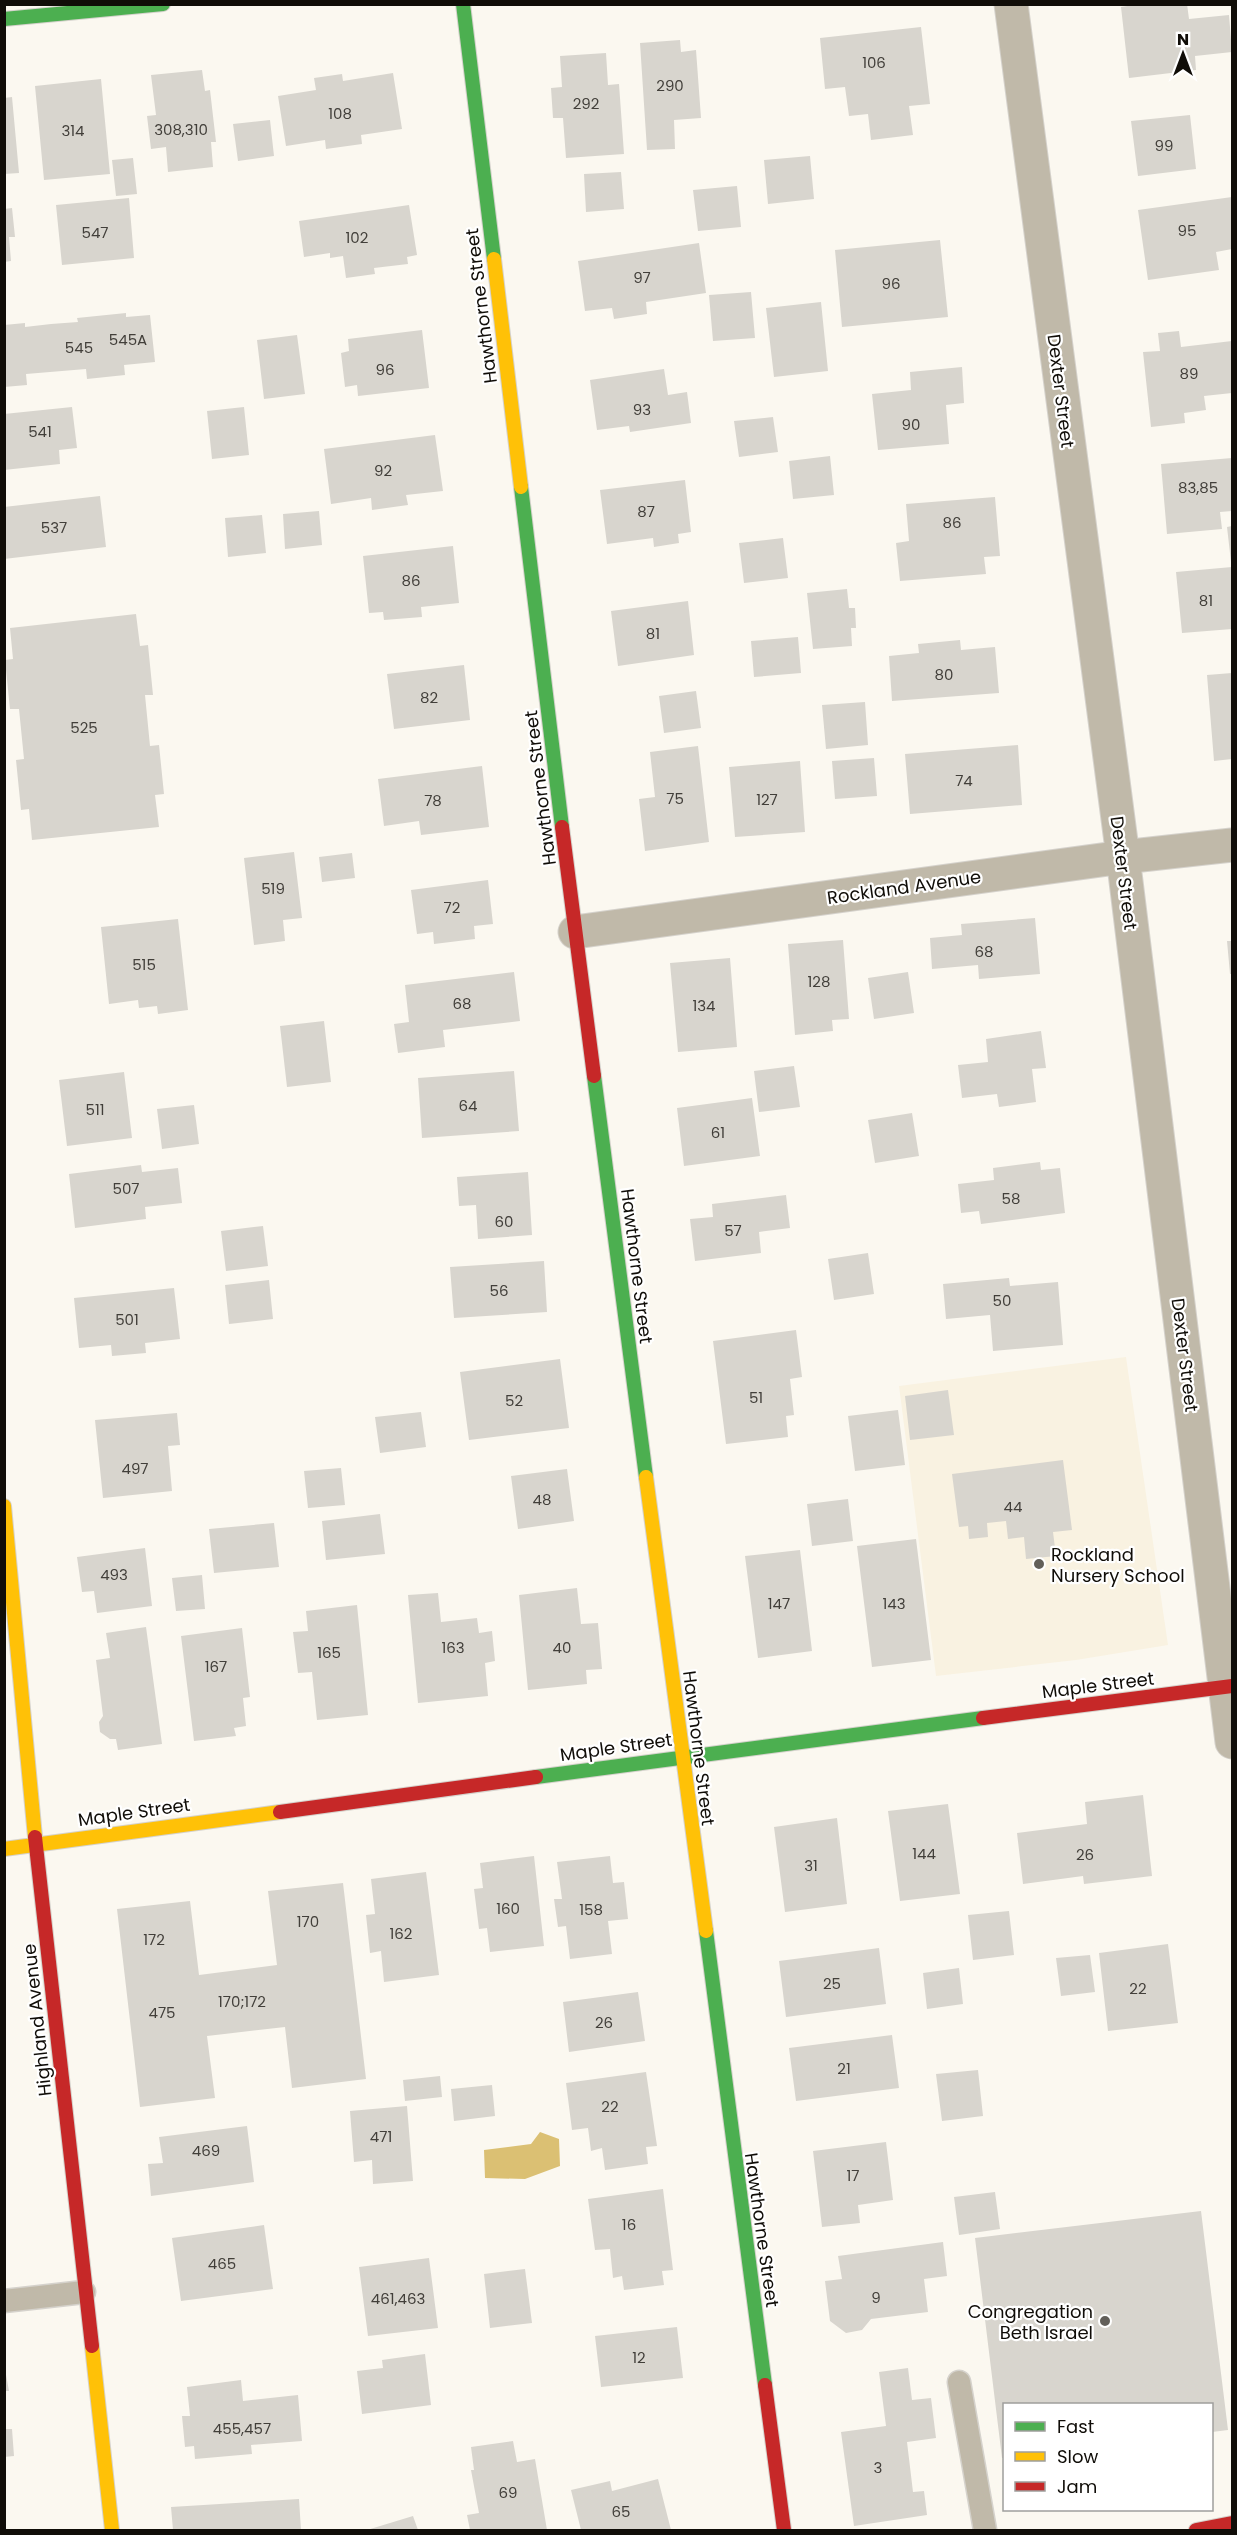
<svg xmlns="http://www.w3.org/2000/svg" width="1237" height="2535" font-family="Poppins,sans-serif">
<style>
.built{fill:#f9f2e1}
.water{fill:#dbc073}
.building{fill:#d8d5ce}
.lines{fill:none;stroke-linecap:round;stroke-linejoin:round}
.lane-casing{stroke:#d5d2cc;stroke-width:25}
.street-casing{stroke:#d5d2cc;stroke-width:35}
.fast-casing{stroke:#d5d2cc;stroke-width:16}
.slow-casing{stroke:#d5d2cc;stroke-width:16}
.jam-casing{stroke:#d5d2cc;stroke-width:16}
.lane{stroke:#c0b9a9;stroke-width:22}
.street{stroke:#c0b9a9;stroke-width:33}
.fast{stroke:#4caf50;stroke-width:14}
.slow{stroke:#ffc107;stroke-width:14}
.jam{stroke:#c62828;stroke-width:14}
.poi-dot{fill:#625f59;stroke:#fff;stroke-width:2}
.labels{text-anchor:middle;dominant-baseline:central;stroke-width:4.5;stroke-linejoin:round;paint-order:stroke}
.number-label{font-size:15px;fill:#423f3a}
.street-label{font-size:18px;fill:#100d08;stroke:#fff}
.poi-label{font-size:18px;fill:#100d08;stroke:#fff;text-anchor:start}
</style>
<rect width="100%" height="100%" fill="#fbf8f0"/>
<path class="built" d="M1126,1357L1168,1645L1076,1660L936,1676L899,1386Z"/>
<path class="water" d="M540,2132L559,2139L560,2166L525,2179L485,2178L484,2150L531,2144Z"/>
<path class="building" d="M1140,4H1187L1189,19L1229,15L1232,52L1195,56L1196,70L1129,78L1121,7Z
M921,27L930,104L909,106L913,135L871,140L868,114L849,116L845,87L825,89L820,38Z
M680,40L681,52L696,50L701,118L674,120L675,149L647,150L640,43Z
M606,53L608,85L619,84L624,154L566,158L563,118H553L551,88L562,87L560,56Z
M202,70L205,91L210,90L216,142H211L213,167L168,172L166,147L151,149L147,116L156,115L151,75Z
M393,73L402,129L361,135L362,144L326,149L325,140L286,146L278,96L316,90L314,78L342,74L343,81Z
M101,79L110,174L44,180L35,86Z
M12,97L19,173L4,174V98Z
M1190,115L1196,169L1138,176L1131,121Z
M270,120L274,156L238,161L233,124Z
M810,156L814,199L768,204L764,160Z
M133,158L137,194L116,196L112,160Z
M621,172L624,209L586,212L584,174Z
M737,186L741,227L698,231L693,190Z
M1232,197V249L1216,252L1219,270L1148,280L1138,210Z
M129,198L134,258L62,265L56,205Z
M409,205L417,255L407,257L408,264L374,268L375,274L346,278L343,256L330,258V253L304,257L299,221Z
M12,208L15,237H9L11,261L4,262V209Z
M940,240L948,317L842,327L835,250Z
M699,243L706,293L646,302L647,314L614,319L612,308L585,311L578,261Z
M751,292L755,338L713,341L709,295Z
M821,302L828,371L774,377L766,308Z
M126,313V317L150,315L155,362L124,365L125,375L87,379L86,369L26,374L27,385L4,387V325L25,323V327L51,324L78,322L77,318Z
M422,330L429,388L358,396L357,385L345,387L341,353L349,351L348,339Z
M1179,331L1181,347L1232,341V393L1204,396L1206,410L1184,413L1185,423L1151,427L1143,352L1160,351L1158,333Z
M297,335L305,394L264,399L257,340Z
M962,367L964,403L946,405L949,444L878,450L872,394L911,390L910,372Z
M664,369L668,395L687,392L691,423L630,432L629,426L597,430L590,380Z
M72,407L77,448L59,450L60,464L4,470V414Z
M244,407L249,455L212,459L207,411Z
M773,417L778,452L739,457L734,421Z
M435,435L443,491L406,495L408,505L372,510L371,498L331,504L324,449Z
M830,456L834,495L793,499L789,461Z
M1232,458V511L1220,512L1222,529L1167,534L1161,464Z
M685,480L691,532L678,534L679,543L654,547L653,538L607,544L600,490Z
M100,496L106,547L4,559V507Z
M995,497L1000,556L984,557L986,574L900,581L896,543L909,541L906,504Z
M319,511L322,545L285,549L283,514Z
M262,515L266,553L228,557L225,518Z
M1232,526V561L1231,562L1227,527Z
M783,538L788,578L744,583L739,543Z
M453,546L459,603L421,607L422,617L384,620L383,612L369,613L363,556Z
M1232,567V629L1182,633L1176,572Z
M847,589L849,608H855L856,628H851L852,646L813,649L807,593Z
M688,601L694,655L618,666L611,611Z
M136,614L140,646L148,645L153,695H145L150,746L159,745L164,794L155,795L159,827L32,840L29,809L21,810L16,760L24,759L19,709H10L5,660L13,659L10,628Z
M798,637L801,673L754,677L751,641Z
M960,640L961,650L995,647L999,693L892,701L889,656L919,653L918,644Z
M464,665L470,720L394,729L387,674Z
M1232,673V759L1214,761L1207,675Z
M696,691L701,728L664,733L659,696Z
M865,702L868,745L826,749L822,705Z
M1018,745L1022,805L910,814L905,754Z
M698,746L709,842L645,851L639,799L655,797L650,752Z
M874,758L877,796L835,799L832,761Z
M800,761L805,832L735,837L729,767Z
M482,766L489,827L421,835L419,821L384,826L378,779Z
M294,852L302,918L283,920L285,941L254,945L244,858Z
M352,853L355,878L322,882L319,857Z
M488,880L493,924L474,926L475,939L434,944L433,932L417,934L411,890Z
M1035,918L1040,974L979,979L978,965L932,969L930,938L962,935L961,924Z
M178,919L188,1010L158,1014L157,1006L139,1008L138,1000L109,1004L101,927Z
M843,940L849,1019L832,1020L833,1031L795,1035L788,944Z
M1227,941H1232V974H1230Z
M730,958L737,1047L678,1052L670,963Z
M514,972L520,1021L443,1030L445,1047L398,1053L394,1024L409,1022L405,985Z
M908,972L914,1013L874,1019L868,978Z
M324,1021L331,1082L287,1087L280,1026Z
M1041,1031L1046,1068L1032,1069L1036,1102L999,1107L997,1094L962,1098L958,1065L988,1062L986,1039Z
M794,1066L800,1107L759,1112L754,1071Z
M514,1071L519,1131L422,1138L418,1078Z
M124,1072L132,1138L67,1146L59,1080Z
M752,1098L760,1156L684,1166L677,1108Z
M194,1105L199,1144L162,1149L157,1109Z
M912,1113L919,1156L875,1163L868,1120Z
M1040,1162L1041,1170L1060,1168L1065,1213L981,1224L979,1211L961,1213L958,1184L994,1180L993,1168Z
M141,1165L142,1172L178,1168L182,1203L145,1207L146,1219L75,1228L69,1174Z
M528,1172L532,1235L478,1239L476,1205L459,1206L457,1177Z
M786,1195L790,1228L759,1232L761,1253L695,1261L690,1219L713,1217L712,1204Z
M263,1226L268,1266L226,1271L221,1231Z
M868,1253L874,1294L834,1300L828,1259Z
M544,1261L547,1312L454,1318L450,1267Z
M1009,1278L1010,1286L1058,1282L1063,1345L993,1351L990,1315L946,1319L943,1284Z
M269,1280L273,1319L229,1324L225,1285Z
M174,1288L180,1339L145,1343L146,1353L112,1356L111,1345L79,1348L74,1298Z
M796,1330L802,1377L790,1379L794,1415L786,1416L788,1437L726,1444L713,1341Z
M560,1359L569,1428L469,1440L460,1372Z
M948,1390L954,1435L910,1440L905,1396Z
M898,1410L905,1465L855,1471L848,1416Z
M421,1412L426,1447L380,1453L375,1417Z
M177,1413L180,1445L168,1446L172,1491L103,1498L95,1420Z
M1063,1460L1072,1530L1053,1532L1056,1556L1026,1559L1024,1537L1008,1539L1006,1521L987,1523L988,1537L969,1539L968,1526L959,1527L952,1474Z
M341,1468L345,1505L308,1508L304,1471Z
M567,1469L574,1521L518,1529L511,1476Z
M848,1499L853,1541L812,1546L807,1504Z
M380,1514L385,1554L326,1560L322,1521Z
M274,1523L279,1567L214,1573L209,1529Z
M916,1539L931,1660L872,1667L857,1546Z
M145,1548L152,1606L97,1613L94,1591L82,1592L77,1557Z
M800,1550L812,1651L758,1658L745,1556Z
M202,1575L205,1609L176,1611L172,1578Z
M577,1588L581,1624L598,1623L602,1669L586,1670L587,1684L528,1690L519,1595Z
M438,1593L441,1622L477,1618L479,1633L492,1631L495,1661L485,1663L488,1696L418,1703L408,1595Z
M357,1605L368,1715L317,1720L312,1672L298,1673L293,1632L308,1631L306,1611Z
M146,1627L162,1744L118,1750L116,1739H110L100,1732L99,1722L103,1716L96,1660L110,1658L106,1633Z
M242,1628L250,1697L243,1698L246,1726L234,1728L236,1736L194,1741L181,1636Z
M1143,1795L1152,1876L1084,1884L1083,1876L1023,1884L1017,1833L1087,1824L1085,1802Z
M948,1804L960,1894L900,1901L888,1811Z
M837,1818L847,1904L785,1912L774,1827Z
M534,1856L544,1946L490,1952L487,1928L479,1929L474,1889L483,1888L480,1863Z
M610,1856L613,1883L624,1882L628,1919L608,1921L612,1954L570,1959L566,1926L558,1927L554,1899H562L557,1862Z
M426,1872L439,1975L384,1982L381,1951L370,1953L366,1915L375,1914L371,1879Z
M343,1883L366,2079L292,2088L285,2027L207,2036L215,2098L140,2107L117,1909L190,1901L199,1975L277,1965L268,1891Z
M1009,1911L1014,1955L973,1960L968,1915Z
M1168,1944L1178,2023L1108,2031L1099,1953Z
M879,1948L886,2004L786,2017L779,1961Z
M1090,1955L1095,1992L1061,1996L1056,1958Z
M959,1968L963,2004L927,2009L923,1973Z
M638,1992L645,2041L569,2052L563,2002Z
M892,2035L899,2088L796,2101L789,2048Z
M978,2070L983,2116L942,2121L936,2074Z
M646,2072L657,2146L646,2147L648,2164L605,2170L602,2148L591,2151L588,2128L572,2130L566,2083Z
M440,2076L442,2097L405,2101L403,2080Z
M492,2085L495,2116L454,2121L451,2089Z
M407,2106L413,2181L373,2184L372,2160L354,2162L350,2111Z
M247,2126L254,2182L151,2196L148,2164L163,2163L159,2137Z
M886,2142L893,2200L858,2205L860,2223L822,2227L813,2151Z
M663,2189L673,2270L662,2271L664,2285L624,2290L622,2276L613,2278L610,2249L595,2250L588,2199Z
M995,2192L1000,2229L959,2235L954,2197Z
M1201,2211L1228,2430L1212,2432V2404H1004V2458H1002L975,2238Z
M264,2225L273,2289L181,2301L172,2238Z
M943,2242L947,2276L924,2279L928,2312L871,2319L862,2330L846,2333L830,2321L825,2281L842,2279L838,2256Z
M429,2258L438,2328L368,2336L359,2267Z
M525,2269L532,2323L490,2328L484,2274Z
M677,2327L683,2378L601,2387L595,2336Z
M425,2354L431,2405L362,2414L357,2371L383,2368L382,2360Z
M4,2364L9,2391H4Z
M908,2368L912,2400L931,2398L936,2438L907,2442L913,2492L924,2491L927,2515L854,2526L841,2432L886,2426L879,2372Z
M241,2380L243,2401L298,2395L302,2441L251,2445L252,2454L195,2459L194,2446L185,2447L182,2416H190L187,2387Z
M4,2429H12L14,2456L4,2457Z
M513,2441L517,2462L535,2459L547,2530H470L467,2515L479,2513L471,2470H474L471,2447Z
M658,2479L671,2530H581L571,2490L610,2481L612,2491Z
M299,2499L301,2530H173L171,2507Z
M413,2516L418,2530H367Z"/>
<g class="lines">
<defs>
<path id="lane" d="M4,2301L84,2292
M959,2382L985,2530"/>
<path id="street" d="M1011,4L1123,857L1232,1742
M575,932L1123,857L1232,845"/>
<path id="fast" d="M463,4L494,259
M4,19L163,4
M521,487L562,827
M594,1076L646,1477
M536,1777L983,1718
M706,1931L765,2385"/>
<path id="slow" d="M494,259L521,487
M646,1477L706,1931
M4,1506L35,1837
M4,1849L280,1812
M92,2346L112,2530"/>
<path id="jam" d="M562,827L594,1076
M983,1718L1232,1686
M280,1812L536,1777
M35,1837L92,2346
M765,2385L784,2530
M1196,2530L1232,2523"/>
</defs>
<use href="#lane" class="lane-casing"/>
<use href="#street" class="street-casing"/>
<use href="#fast" class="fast-casing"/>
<use href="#slow" class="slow-casing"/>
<use href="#jam" class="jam-casing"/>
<use href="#lane" class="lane"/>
<use href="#street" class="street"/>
<use href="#fast" class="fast"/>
<use href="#slow" class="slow"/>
<use href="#jam" class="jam"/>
</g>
<g class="poi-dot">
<circle cx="1039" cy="1564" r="6"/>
<circle cx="1105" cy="2321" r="6"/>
</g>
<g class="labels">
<g class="number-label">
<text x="874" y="62">106</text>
<text x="670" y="85">290</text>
<text x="586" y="103">292</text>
<text x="340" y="113">108</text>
<text x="181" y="129">308,310</text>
<text x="73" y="130">314</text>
<text x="1164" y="145">99</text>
<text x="1187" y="230">95</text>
<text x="95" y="232">547</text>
<text x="357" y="237">102</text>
<text x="642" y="277">97</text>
<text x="891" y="283">96</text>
<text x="128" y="339">545A</text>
<text x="79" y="347">545</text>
<text x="385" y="369">96</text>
<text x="1189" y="373">89</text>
<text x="642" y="409">93</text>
<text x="911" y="424">90</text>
<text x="40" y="431">541</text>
<text x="383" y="470">92</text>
<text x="1198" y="487">83,85</text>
<text x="646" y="511">87</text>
<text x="952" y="522">86</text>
<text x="54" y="527">537</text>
<text x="411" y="580">86</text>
<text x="1206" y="600">81</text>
<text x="653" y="633">81</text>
<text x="944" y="674">80</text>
<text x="429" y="697">82</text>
<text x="84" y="727">525</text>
<text x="964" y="780">74</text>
<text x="675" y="798">75</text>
<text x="767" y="799">127</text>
<text x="433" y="800">78</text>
<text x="273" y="888">519</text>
<text x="452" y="907">72</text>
<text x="984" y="951">68</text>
<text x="144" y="964">515</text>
<text x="819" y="981">128</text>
<text x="462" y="1003">68</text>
<text x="704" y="1005">134</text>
<text x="468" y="1105">64</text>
<text x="95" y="1109">511</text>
<text x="718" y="1132">61</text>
<text x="126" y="1188">507</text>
<text x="1011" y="1198">58</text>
<text x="504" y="1221">60</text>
<text x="733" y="1230">57</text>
<text x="499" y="1290">56</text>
<text x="1002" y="1300">50</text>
<text x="127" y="1319">501</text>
<text x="756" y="1397">51</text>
<text x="514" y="1400">52</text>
<text x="135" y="1468">497</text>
<text x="542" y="1499">48</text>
<text x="1013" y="1506">44</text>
<text x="114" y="1574">493</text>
<text x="779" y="1603">147</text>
<text x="894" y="1603">143</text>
<text x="453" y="1647">163</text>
<text x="562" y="1647">40</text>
<text x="329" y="1652">165</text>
<text x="216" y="1666">167</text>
<text x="924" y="1853">144</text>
<text x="1085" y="1854">26</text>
<text x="811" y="1865">31</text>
<text x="508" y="1908">160</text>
<text x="591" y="1909">158</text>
<text x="308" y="1921">170</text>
<text x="401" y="1933">162</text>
<text x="154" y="1939">172</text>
<text x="832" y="1983">25</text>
<text x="1138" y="1988">22</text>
<text x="242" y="2001">170;172</text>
<text x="162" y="2012">475</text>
<text x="604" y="2022">26</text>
<text x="844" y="2068">21</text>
<text x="610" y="2106">22</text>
<text x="381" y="2136">471</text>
<text x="206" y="2150">469</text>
<text x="853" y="2175">17</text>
<text x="629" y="2224">16</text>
<text x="222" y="2263">465</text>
<text x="876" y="2297">9</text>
<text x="398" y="2298">461,463</text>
<text x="639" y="2357">12</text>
<text x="242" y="2428">455,457</text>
<text x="878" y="2467">3</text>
<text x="508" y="2492">69</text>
<text x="621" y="2511">65</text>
</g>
<g class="street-label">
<text transform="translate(481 306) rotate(-97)">Hawthorne Street</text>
<text transform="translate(1061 391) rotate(83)">Dexter Street</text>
<text transform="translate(540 788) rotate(-97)">Hawthorne Street</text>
<text transform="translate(1124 873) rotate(83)">Dexter Street</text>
<text transform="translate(904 887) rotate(-8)">Rockland Avenue</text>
<text transform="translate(637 1266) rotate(83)">Hawthorne Street</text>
<text transform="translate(1185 1355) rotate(83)">Dexter Street</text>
<text transform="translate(1098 1685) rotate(-7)">Maple Street</text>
<text transform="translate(616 1747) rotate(-8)">Maple Street</text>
<text transform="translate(699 1748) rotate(83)">Hawthorne Street</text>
<text transform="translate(134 1812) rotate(-8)">Maple Street</text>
<text transform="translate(37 2020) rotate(-96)">Highland Avenue</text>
<text transform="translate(762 2230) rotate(82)">Hawthorne Street</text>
</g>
<g class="poi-label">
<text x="1051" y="1554">Rockland<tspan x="1051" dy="21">Nursery School</tspan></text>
<text x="1093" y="2311" text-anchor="end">Congregation<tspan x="1093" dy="21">Beth Israel</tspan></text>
</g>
</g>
<rect width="1237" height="2535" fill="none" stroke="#100d08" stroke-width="12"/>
<rect x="1003" y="2403" width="210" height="108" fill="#ffffff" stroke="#9f9e9c" stroke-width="1.5"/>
<rect x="1015" y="2422" width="30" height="9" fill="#4caf50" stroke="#9f9e9c" stroke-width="1.5"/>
<text x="1057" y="2433" font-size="18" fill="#100d08">Fast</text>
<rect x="1015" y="2452" width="30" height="9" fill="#ffc107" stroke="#9f9e9c" stroke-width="1.5"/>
<text x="1057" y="2463" font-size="18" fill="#100d08">Slow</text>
<rect x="1015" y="2482" width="30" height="9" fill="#c62828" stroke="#9f9e9c" stroke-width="1.5"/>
<text x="1057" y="2493" font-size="18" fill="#100d08">Jam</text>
<g transform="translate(1183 54)" stroke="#ffffff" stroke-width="4.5" paint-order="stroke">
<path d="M0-4.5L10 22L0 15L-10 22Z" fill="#100d08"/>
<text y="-9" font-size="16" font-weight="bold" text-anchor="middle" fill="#100d08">N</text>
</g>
</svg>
